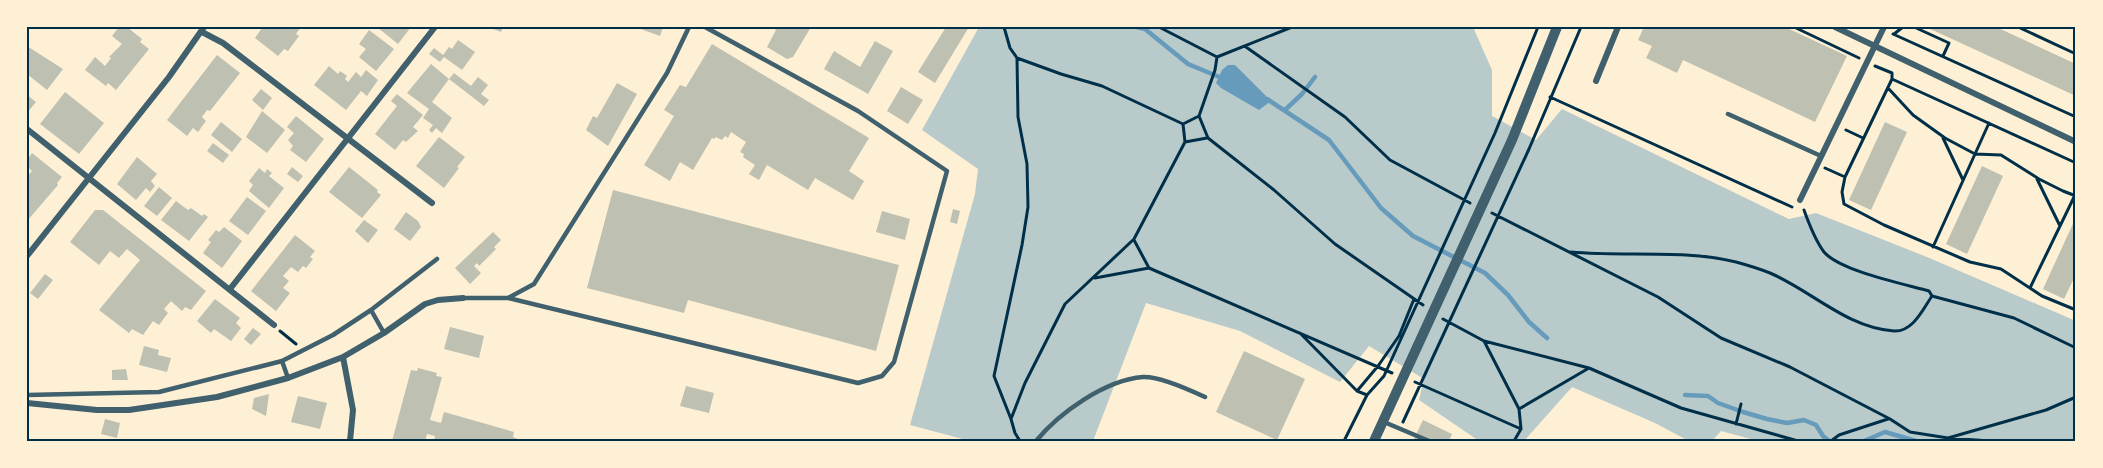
<svg xmlns="http://www.w3.org/2000/svg" width="2103" height="468" font-family="Lato,sans-serif">
<style>
.green{fill:#b9caca}
.water{fill:#669bbc}
.lines{fill:none;stroke-linecap:round;stroke-linejoin:round}
.stream{stroke:#669bbc;stroke-width:4.5}
.building{fill:#bec0b2}
.path{stroke:#003049;stroke-width:3}
.service{stroke:#3f606c;stroke-width:4.5}
.minor{stroke:#3f606c;stroke-width:6}
.tertiary{stroke:#3f606c;stroke-width:10}
.neatline{fill:none;stroke:#003049;stroke-width:2}
</style>
<rect width="100%" height="100%" fill="#fdf0d5"/>
<path class="green" d="M979,27H1473L1492,70V116L1536,140L1562,109L1789,219L1816,213L1927,257L2076,321V441H1758L1721,431L1712,441L1687,440L1655,423L1572,387L1524,441H1479L1419,400L1424,379L1369,346L1340,382L1240,331L1146,303L1093,441H970L910,425L975,194L978,169L922,130Z"/>
<path class="water" d="M1228,65H1235L1271,101L1259,110L1221,88L1216,83L1222,70Z"/>
<g class="lines">
<path class="stream" d="M1137,27L1145,29L1188,64L1224,79
M1267,99L1329,140L1381,208L1413,236L1485,273L1508,295L1529,322L1547,338
M1285,110L1302,94L1315,77
M1685,395L1708,396L1718,403L1743,412L1767,419L1787,423L1804,420L1816,425L1823,436L1829,441
M1864,441L1885,432L1916,441"/>
</g>
<path class="building" d="M119,27H127L142,39L140,42L149,49L116,90L108,83L106,86L85,70L95,57L105,66L111,58L109,57L122,44L112,36Z
M261,27H301L296,34L299,36L288,51L284,49L278,56L255,38L262,28Z
M377,27H411L398,44Z
M488,27H503L501,32Z
M635,27H663L660,36Z
M771,27H811L793,57L787,59L767,47L776,30Z
M946,27H969L935,83L918,72Z
M1644,27H1785L1847,56L1815,122L1683,60L1677,73L1646,58L1652,46L1638,40Z
M1926,27H1996L2076,64V96Z
M369,30L394,49L376,71L359,57L366,49L359,44Z
M458,40L475,52L462,70L444,57L440,62L429,54L434,48L443,55L449,47L452,49Z
M875,41L893,51L868,94L824,69L834,51L860,67Z
M712,44L869,138L849,171L864,181L853,200L815,178L808,190L767,165L759,180L749,174L755,165L743,157L744,154L740,152L746,142L731,132L728,138L725,136L722,140L716,137L714,139L712,138L693,170L680,162L670,181L644,165L674,116L664,110L680,85L686,87Z
M27,46L63,69L47,90L27,74Z
M217,55L240,73L210,111L207,110L202,117L206,121L198,132L193,128L187,136L167,120Z
M431,64L449,79L432,102L452,118L442,133L436,128L432,133L429,130L433,125L423,118L429,109L407,93Z
M329,66L338,74L340,71L347,76L345,79L348,82L356,72L361,77L366,70L378,80L367,96L361,91L346,110L314,85Z
M454,73L471,86L478,77L488,85L481,94L489,100L484,106L449,79Z
M617,83L637,94L608,146L586,130L593,116L597,118Z
M901,87L923,100L908,124L887,111Z
M261,89L272,98L263,110L252,100Z
M65,92L104,123L79,154L40,124Z
M397,94L423,115L413,127L418,131L406,142L403,140L395,150L375,134L397,106L391,101Z
M27,95L36,102L27,113Z
M262,111L285,130L267,153L246,137Z
M296,116L324,139L306,162L290,150L293,146L288,140L294,133L287,127Z
M221,122L242,139L232,152L211,135Z
M1885,122L1907,132L1871,210L1849,200Z
M439,137L465,157L457,167L459,168L444,188L416,166Z
M213,143L229,155L223,163L207,151Z
M32,153L62,177L57,183L58,185L27,221V177L32,171L27,166V160Z
M137,157L157,174L151,181L155,186L150,192L146,188L136,200L117,184Z
M1982,166L2003,176L1967,254L1946,244Z
M292,167L303,176L298,182L287,174Z
M349,167L378,190L377,192L381,195L362,218L329,192Z
M259,168L265,173L267,169L272,173L269,176L284,188L269,208L249,191L253,185L249,181Z
M159,187L172,198L157,216L144,206Z
M613,190L899,265L876,351L688,300L684,313L587,288Z
M247,197L266,211L248,235L229,221Z
M176,201L188,210L191,208L202,216L204,214L208,217L189,241L161,220Z
M953,209L960,211L957,224L950,222Z
M95,210H103L206,291L191,310L185,307L182,311L171,301L164,309L168,313L159,325L153,321L143,335L132,329L129,333L99,310L140,260L127,249L119,258L110,251L99,265L70,242Z
M882,211L910,219L905,240L876,232Z
M406,212L418,221L421,227L410,241L394,229Z
M2076,217V274L2064,299L2043,289Z
M364,220L378,230L368,243L355,231Z
M224,227L242,241L222,268L203,253L211,242L208,240L216,230L219,232Z
M493,232L501,240L494,247L496,249L479,266L477,263L474,266L481,273L470,284L455,268Z
M295,235L315,251L310,257L313,259L306,268L303,266L298,272L291,267L283,276L289,281L283,288L290,293L276,311L251,291Z
M45,274L53,280L38,299L30,293Z
M215,299L240,318L236,323L241,328L231,341L214,329L211,333L197,321Z
M450,327L484,336L479,358L444,349Z
M253,328L261,334L251,345L244,339Z
M144,346L159,350L158,355L171,358L167,372L139,365Z
M1244,351L1305,379L1277,440L1216,412Z
M418,368L437,373L436,376L442,377L430,420L441,423L444,412L514,432L513,437L523,441H434L435,436L427,434L425,441H392L411,370L417,371Z
M126,369L128,380H112V370Z
M686,386L714,393L709,413L680,406Z
M269,394L266,416L252,409L254,398Z
M298,396L327,403L320,429L291,422Z
M105,419L120,423L117,438L101,434Z
M1423,420L1452,434L1449,441H1413Z"/>
<g class="lines">
<path class="path" d="M1004,27L1010,48L1017,58L1018,117L1027,164L1028,207L1022,245L994,376L1011,419
M1159,27L1217,57
M1292,27L1217,57L1215,70L1199,116L1208,138L1274,190L1335,244L1423,305
M1794,27L1859,58
M1914,27L1949,43L1943,56
M2018,27L2076,54
M1893,34L2076,117
M1894,34L1903,27
M1246,47L1345,117L1390,160L1470,203
M1017,58L1061,74L1102,86L1183,124
M1875,66L1892,73V79L2076,163
M1892,79L1845,177L1842,192L1844,204L1884,225L1970,262L2001,269L2042,296L2076,310
M1888,88L1913,115L1945,138L1975,154L2001,155L2039,179L2063,191L2076,196
M1550,97L1792,207
M1183,124L1185,142L1207,138
M1183,124L1199,116
M1846,130L1863,138
M1943,138L1963,180
M1825,168L1845,177
M2037,179L2060,226
M1804,210C1809,224 1815,240 1824,252C1840,271 1904,284 1929,291L1932,296L2014,318L2076,348
M1492,213L1658,297L1721,338L1790,367L1890,419L1910,432L1948,438L1990,441
M1134,240L1149,268
M1933,247L1989,123
M1571,252C1626,257 1683,249 1736,262C1747,265 1760,269 1770,273C1812,291 1847,328 1894,331C1913,332 1923,309 1932,296
M1095,278L1149,268L1392,373
M2030,288L2076,193
M1443,319L1484,341L1589,368L1681,408L1798,441
M280,331L296,344
M1300,333L1357,391L1367,395
M1484,341L1519,409
M1415,382L1521,429
M1357,391L1378,366L1399,336L1414,299
M1403,422L1529,149L1581,27
M1736,424L1741,404
M1020,441L1015,433L1011,419L1025,383L1065,304L1134,239L1185,142
M1344,441L1367,395L1384,376L1495,133L1538,27
M1514,441L1521,429L1519,409L1589,368
M1831,441L1839,435L1888,419
M1945,441L1948,438L2046,410L2076,397"/>
<path class="service" d="M1728,114L1821,156
M463,298H508L534,284L667,73L689,27
M508,298L858,383L882,376L894,362L947,171L858,111L705,27
M384,333L371,310L437,259
M288,378L282,361L333,335L371,310
M27,395L159,392L282,361
M1384,422L1429,441
M1036,441C1059,413 1105,380 1143,377C1159,376 1190,390 1205,397"/>
<path class="minor" d="M1835,27L2076,142
M202,32L223,43L432,203
M1596,81L1618,27
M27,129L274,325
M1800,200L1884,27
M27,256L169,77L204,27
M230,289L435,27
M343,357L353,410L350,441
M27,403L97,410H129L217,397L288,378L343,357L384,333L425,304L438,300L463,298"/>
<path class="tertiary" d="M1374,441L1512,140L1557,27"/>
</g>
<rect width="2103" height="468" fill="none" stroke="#fdf0d5" stroke-width="57"/>
<rect x="28" y="28" width="2046" height="412" class="neatline"/>
</svg>
